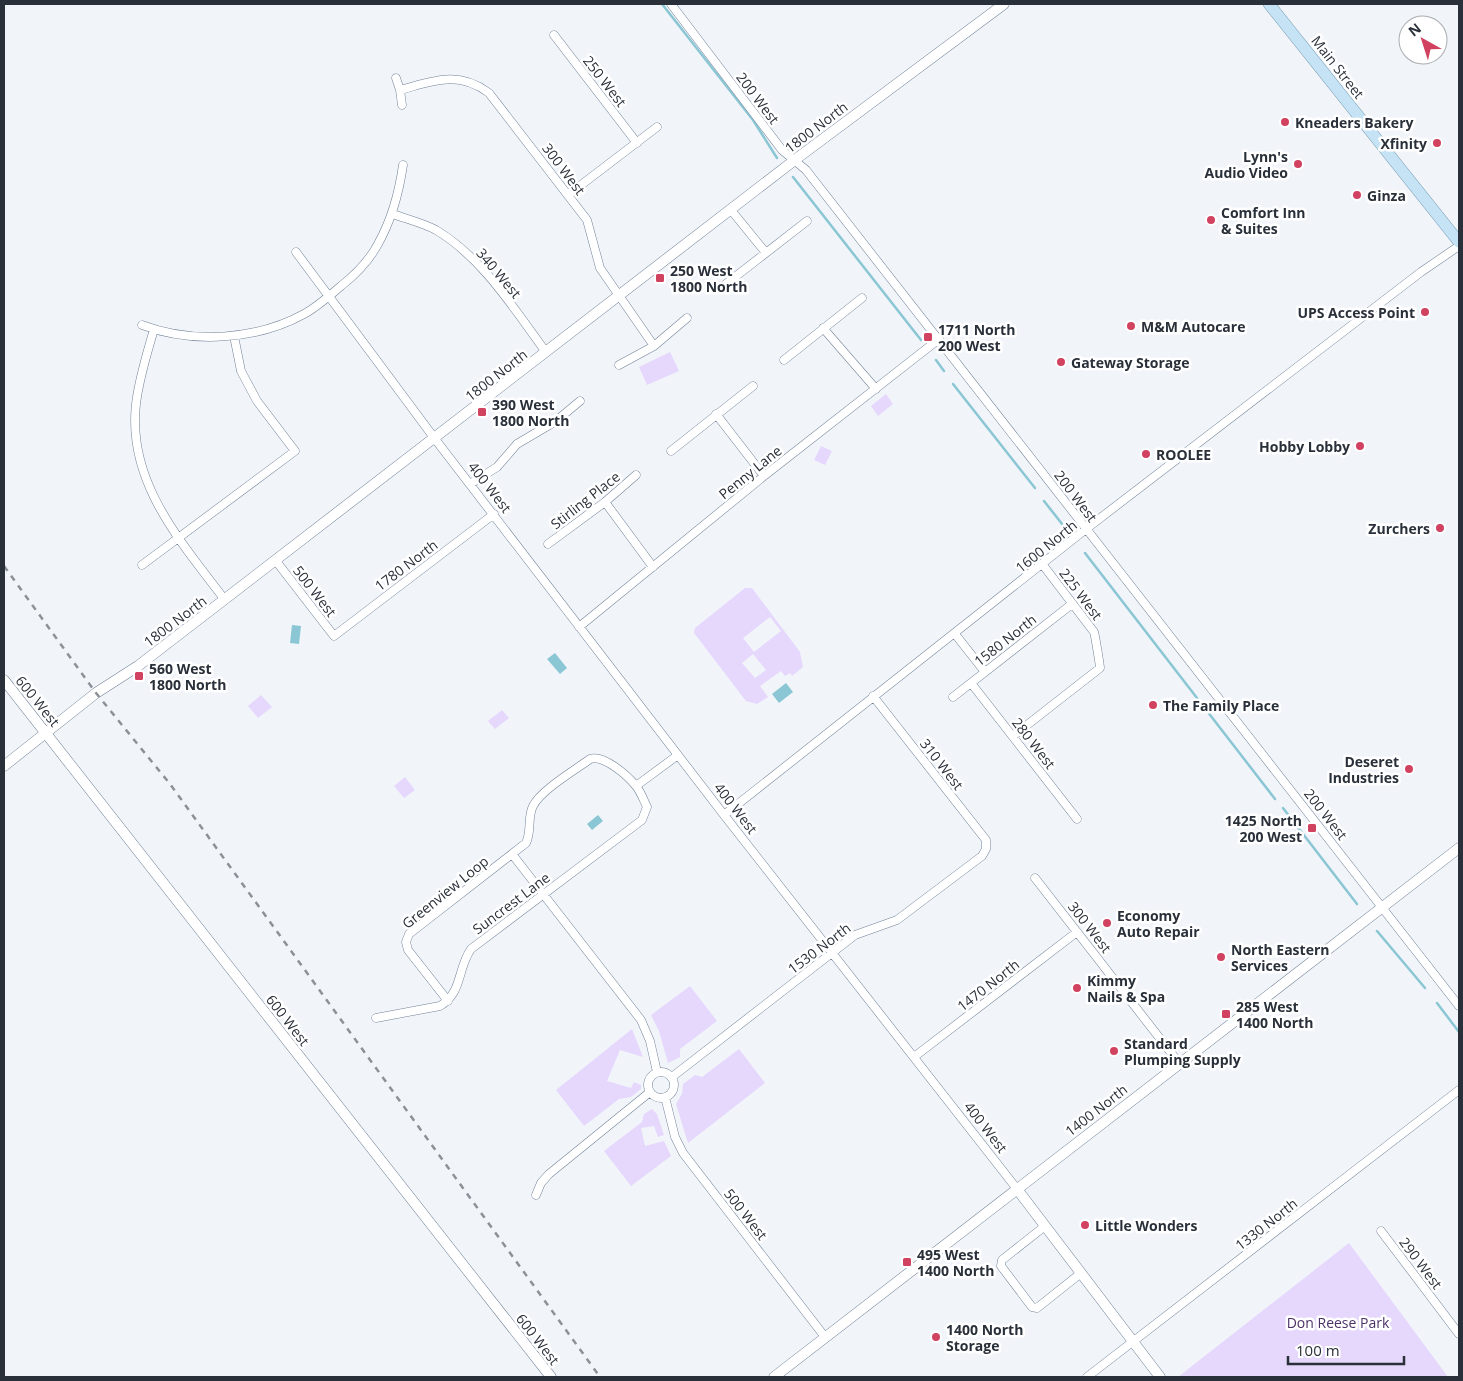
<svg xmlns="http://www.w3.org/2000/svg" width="1463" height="1381" font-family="'Open Sans',sans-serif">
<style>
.green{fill:#e6d7fc;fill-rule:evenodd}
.water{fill:#8ac6d3}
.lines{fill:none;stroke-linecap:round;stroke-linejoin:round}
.stream{stroke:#8ac6d3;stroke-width:2.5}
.street-casing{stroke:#728197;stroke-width:9}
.secondary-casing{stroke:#728197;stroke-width:11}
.primary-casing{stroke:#7598af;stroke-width:12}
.street{stroke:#fff;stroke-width:8}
.secondary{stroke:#fff;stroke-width:10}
.primary{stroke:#c5e3f5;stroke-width:11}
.rail{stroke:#8c9198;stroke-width:2.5;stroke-dasharray:6 6;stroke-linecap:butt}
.poi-dot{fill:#d14160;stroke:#fff;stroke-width:2}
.labels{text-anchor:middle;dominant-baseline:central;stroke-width:5;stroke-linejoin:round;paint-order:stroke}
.street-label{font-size:14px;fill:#293039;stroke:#fff}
.poi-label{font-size:14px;font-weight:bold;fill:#293039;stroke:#fff;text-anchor:start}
.park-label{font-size:14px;fill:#4b3168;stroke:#fff}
</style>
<rect width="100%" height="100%" fill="#f1f5fa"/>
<path class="green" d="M670,352L679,371L647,385L639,367Z
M886,394L893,404L878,416L871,406Z
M821,446L832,451L825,465L814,460Z
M745,588H752L800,652L803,667L792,676L790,673L785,676L781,671L760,686L768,697L757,704L746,701L694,633L695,628ZM770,617L781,631L754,652L743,638ZM753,654L766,670L755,678L742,663Z
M261,695L272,707L258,718L248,706Z
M502,710L509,718L495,729L488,721Z
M405,777L415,790L404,798L394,786Z
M690,986L717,1021L680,1049V1057L668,1063L659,1031L651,1015Z
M632,1029L643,1057L620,1050L607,1081L631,1088L634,1082L641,1085V1089L631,1097L619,1099L584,1126L556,1090Z
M739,1049L765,1083L688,1143L676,1104L682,1094L683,1084L695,1075L702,1077Z
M652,1109L657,1114L664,1135L658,1137L654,1126L641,1128L645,1146L664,1141L671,1156L631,1186L604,1151L642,1122L644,1114Z
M1349,1243L1448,1377H1178Z"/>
<path class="water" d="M292,625L301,626L299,644L290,643Z
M555,653L567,668L560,674L547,659Z
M786,683L793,692L779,703L772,694Z
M598,815L603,821L592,830L587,824Z"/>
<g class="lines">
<path class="stream" d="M662,4L753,120L777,158
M793,177L921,340
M936,360L944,371
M953,384L1035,488
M1044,501L1066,529
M1085,553L1275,799
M1283,808L1357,904
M1377,931L1425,988
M1437,1003L1459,1032"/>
<defs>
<path id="street" d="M671,4L782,150L806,170L1459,1006
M554,35L637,143
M396,78L400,90L402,105
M400,90C434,81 458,70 489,93L587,220L600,268L654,346
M568,195L657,127
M731,210L766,253
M393,214C406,219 423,223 436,230C483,258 514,309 546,352
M296,252L435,439L724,815L1017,1189
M722,287L807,221
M142,325C192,344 257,340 304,314C317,307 329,296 341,286C355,275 369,261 378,244C392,219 399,193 403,165
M823,328L876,389
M154,329C147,354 139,378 136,404C127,482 181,542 225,600
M784,360L862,298
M619,365L654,346L687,318
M716,414L764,476
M671,451L753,386
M470,484L497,467L517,444L556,421L580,401
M605,502L653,567
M548,544L605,502L636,475
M276,561L334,636L494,514
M142,565L295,451L257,401L241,371L234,336
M579,627L764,476L939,339
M955,634L985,672
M971,683L1077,819
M953,697L1072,604
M1013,736L1100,668C1100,665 1095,635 1094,632L1043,565
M636,786L678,755
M724,815L1086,529L1421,272L1459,246
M512,854L641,1020L650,1041L657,1072
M1035,878L1179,1063
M376,1018L440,1006C463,992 457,969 471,949L642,820L647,807C644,801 641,792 636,786C627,775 603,754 590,759C575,770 541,790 533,806C527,818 532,831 526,843L409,934L406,942L408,950L448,1001
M914,1057L1077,932
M648 1085a13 13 0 1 1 26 0a13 13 0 1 1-26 0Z
M672,1077L855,935L897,920L982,856L986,849V840L873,696
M665,1097L675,1137L683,1153L825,1337
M536,1195L541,1183L549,1174L650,1092
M1045,1226L1002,1260L1001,1266L1032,1307L1037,1308L1081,1273
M1381,1231L1459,1334
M1087,1377L1459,1090"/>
<path id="secondary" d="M4,680L551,1377
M4,766L96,693L138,666L796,159L1004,4
M1017,1189L1160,1377
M774,1377L1459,848"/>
<path id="primary" d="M1269,4L1459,242"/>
</defs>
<use href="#street" class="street-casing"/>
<use href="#secondary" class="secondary-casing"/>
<use href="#primary" class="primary-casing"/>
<use href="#street" class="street"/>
<use href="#secondary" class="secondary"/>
<use href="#primary" class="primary"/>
<path class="rail" d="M4,566L96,693L170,784L600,1377"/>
</g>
<g class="poi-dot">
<circle cx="1285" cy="122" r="5"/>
<circle cx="1437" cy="143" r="5"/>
<circle cx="1298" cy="164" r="5"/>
<circle cx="1357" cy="195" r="5"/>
<circle cx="1211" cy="220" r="5"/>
<rect x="655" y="273" width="10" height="10" rx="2.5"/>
<circle cx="1425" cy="312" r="5"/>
<circle cx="1131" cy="326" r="5"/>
<rect x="923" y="332" width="10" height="10" rx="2.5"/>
<circle cx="1061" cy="362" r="5"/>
<rect x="477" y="407" width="10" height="10" rx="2.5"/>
<circle cx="1360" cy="446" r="5"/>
<circle cx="1146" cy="454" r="5"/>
<circle cx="1440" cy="528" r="5"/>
<rect x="134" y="671" width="10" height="10" rx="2.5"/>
<circle cx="1153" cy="705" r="5"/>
<circle cx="1409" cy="769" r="5"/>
<rect x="1307" y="823" width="10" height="10" rx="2.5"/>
<circle cx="1107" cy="923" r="5"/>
<circle cx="1221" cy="957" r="5"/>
<circle cx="1077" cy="988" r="5"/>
<rect x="1221" y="1009" width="10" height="10" rx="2.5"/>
<circle cx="1114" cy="1051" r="5"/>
<circle cx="1085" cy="1225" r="5"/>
<rect x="902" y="1257" width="10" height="10" rx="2.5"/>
<circle cx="936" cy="1337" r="5"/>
</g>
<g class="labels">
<g class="street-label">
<text transform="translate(1338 67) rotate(52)">Main Street</text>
<text transform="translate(605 81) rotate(52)">250 West</text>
<text transform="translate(758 98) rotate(53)">200 West</text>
<text transform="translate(816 127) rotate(-37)">1800 North</text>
<text transform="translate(564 169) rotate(53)">300 West</text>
<text transform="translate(499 273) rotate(50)">340 West</text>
<text transform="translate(496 375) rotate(-38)">1800 North</text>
<text transform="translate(750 472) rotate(-39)">Penny Lane</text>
<text transform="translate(490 487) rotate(52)">400 West</text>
<text transform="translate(1076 496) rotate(53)">200 West</text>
<text transform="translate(585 500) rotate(-38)">Stirling Place</text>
<text transform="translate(1046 546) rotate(-39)">1600 North</text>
<text transform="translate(406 565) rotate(-37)">1780 North</text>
<text transform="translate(315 591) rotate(52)">500 West</text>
<text transform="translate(1081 594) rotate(53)">225 West</text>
<text transform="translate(175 621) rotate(-37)">1800 North</text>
<text transform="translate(1005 640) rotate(-38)">1580 North</text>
<text transform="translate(38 701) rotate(51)">600 West</text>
<text transform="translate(1034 743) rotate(52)">280 West</text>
<text transform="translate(942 764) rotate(52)">310 West</text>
<text transform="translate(736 808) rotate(52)">400 West</text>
<text transform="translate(1326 814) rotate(52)">200 West</text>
<text transform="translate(445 892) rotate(-39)">Greenview Loop</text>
<text transform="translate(511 903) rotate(-37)">Suncrest Lane</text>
<text transform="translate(1090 927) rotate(52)">300 West</text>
<text transform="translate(819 948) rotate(-37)">1530 North</text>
<text transform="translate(988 985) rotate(-38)">1470 North</text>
<text transform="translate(288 1020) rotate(52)">600 West</text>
<text transform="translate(1096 1110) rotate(-38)">1400 North</text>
<text transform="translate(986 1127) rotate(52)">400 West</text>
<text transform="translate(746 1214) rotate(52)">500 West</text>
<text transform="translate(1266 1224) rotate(-38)">1330 North</text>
<text transform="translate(1421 1263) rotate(53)">290 West</text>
<text transform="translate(538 1339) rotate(52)">600 West</text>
</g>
<g class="poi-label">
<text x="1295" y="122">Kneaders Bakery</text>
<text x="1427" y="143" text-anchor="end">Xfinity</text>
<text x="1288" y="156" text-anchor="end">Lynn's<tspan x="1288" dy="16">Audio Video</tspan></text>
<text x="1367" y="195">Ginza</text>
<text x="1221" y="212">Comfort Inn<tspan x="1221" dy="16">&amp; Suites</tspan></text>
<text x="670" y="270">250 West<tspan x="670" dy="16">1800 North</tspan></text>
<text x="1415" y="312" text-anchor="end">UPS Access Point</text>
<text x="1141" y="326">M&amp;M Autocare</text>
<text x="938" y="329">1711 North<tspan x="938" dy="16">200 West</tspan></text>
<text x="1071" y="362">Gateway Storage</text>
<text x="492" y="404">390 West<tspan x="492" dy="16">1800 North</tspan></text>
<text x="1350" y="446" text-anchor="end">Hobby Lobby</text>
<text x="1156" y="454">ROOLEE</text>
<text x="1430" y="528" text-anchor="end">Zurchers</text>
<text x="149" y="668">560 West<tspan x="149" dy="16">1800 North</tspan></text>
<text x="1163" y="705">The Family Place</text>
<text x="1399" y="761" text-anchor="end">Deseret<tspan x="1399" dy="16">Industries</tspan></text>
<text x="1302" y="820" text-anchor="end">1425 North<tspan x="1302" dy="16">200 West</tspan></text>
<text x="1117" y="915">Economy<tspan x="1117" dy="16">Auto Repair</tspan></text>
<text x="1231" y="949">North Eastern<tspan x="1231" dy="16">Services</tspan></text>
<text x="1087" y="980">Kimmy<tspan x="1087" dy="16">Nails &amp; Spa</tspan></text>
<text x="1236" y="1006">285 West<tspan x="1236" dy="16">1400 North</tspan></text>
<text x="1124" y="1043">Standard<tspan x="1124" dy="16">Plumping Supply</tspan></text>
<text x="1095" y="1225">Little Wonders</text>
<text x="917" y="1254">495 West<tspan x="917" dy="16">1400 North</tspan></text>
<text x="946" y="1329">1400 North<tspan x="946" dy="16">Storage</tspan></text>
</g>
<g class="park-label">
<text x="1338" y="1322">Don Reese Park</text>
</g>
</g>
<rect width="1463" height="1381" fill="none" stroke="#293039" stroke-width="10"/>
<g transform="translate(1423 40) rotate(321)"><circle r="24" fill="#ffffff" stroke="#a9acb0"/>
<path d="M0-4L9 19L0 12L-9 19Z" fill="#d14160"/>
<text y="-8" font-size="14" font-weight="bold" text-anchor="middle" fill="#293039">N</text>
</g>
<path d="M1288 1356v8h116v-8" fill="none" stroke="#293039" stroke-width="2.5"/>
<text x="1296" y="1356" font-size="15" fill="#293039" stroke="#ffffff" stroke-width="4" paint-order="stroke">100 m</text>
</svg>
